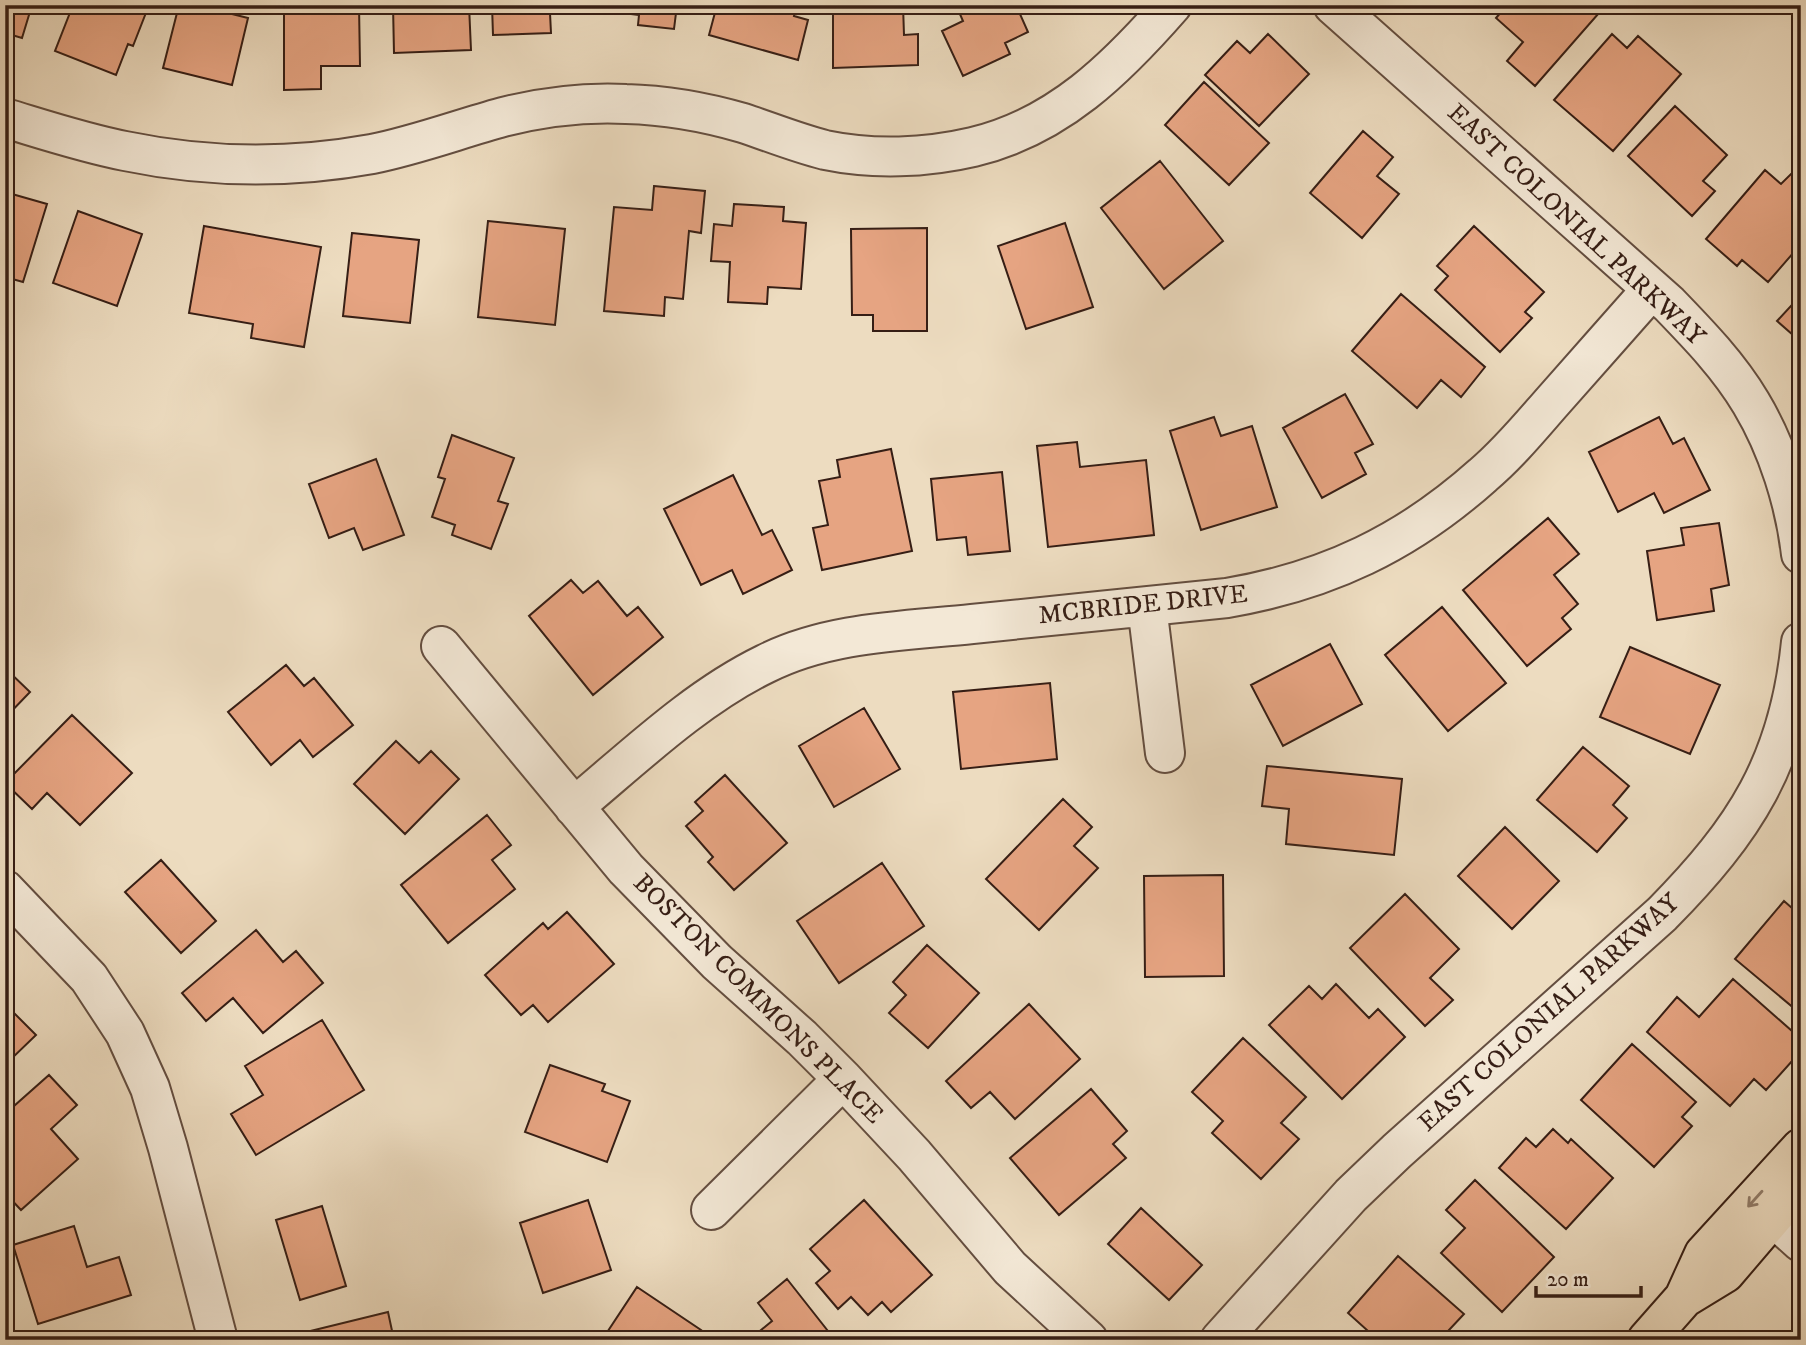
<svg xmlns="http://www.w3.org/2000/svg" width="1806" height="1345" font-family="'IM FELL DW Pica',serif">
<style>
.building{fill:#e6a482;stroke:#361e15;stroke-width:2}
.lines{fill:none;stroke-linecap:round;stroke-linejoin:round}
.minor-casing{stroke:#644e40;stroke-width:42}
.major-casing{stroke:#361e15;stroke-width:42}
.minor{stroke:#f3e8d6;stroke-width:38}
.major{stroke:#eddcc0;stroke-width:38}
.oneway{stroke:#927d6a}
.labels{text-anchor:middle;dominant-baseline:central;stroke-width:6;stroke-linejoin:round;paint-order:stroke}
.street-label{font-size:26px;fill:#361e15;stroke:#f3e8d6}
</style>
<rect width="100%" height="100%" fill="#eddcc0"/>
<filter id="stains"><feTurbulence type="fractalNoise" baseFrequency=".00286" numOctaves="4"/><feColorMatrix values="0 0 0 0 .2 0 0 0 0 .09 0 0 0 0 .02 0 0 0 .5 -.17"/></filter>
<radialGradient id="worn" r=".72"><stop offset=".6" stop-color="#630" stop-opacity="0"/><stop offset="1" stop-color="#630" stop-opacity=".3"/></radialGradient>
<path class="building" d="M5,5H32L22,38L5,33Z
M73,5H149L133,46L128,44L116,75L55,51Z
M179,5H196L248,18L232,85L163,68Z
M284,5H359L360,66H321V89L284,90Z
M393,5H469L471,50L394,53Z
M492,5H578V12L550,13L551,33L493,35Z
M607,5H677L674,29L638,25L639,15L606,11Z
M717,5H797L794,16L808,20L798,60L709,35Z
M833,5H903L904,35L918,34V65L833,68Z
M956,5H1016L1028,32L1005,43L1010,54L963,76L942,31L963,21Z
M1507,5H1606L1535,86L1507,61L1523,42L1496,18Z
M1268,34L1309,74L1259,126L1205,75L1237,41L1250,53Z
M1612,34L1627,48L1638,36L1681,74L1613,151L1554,100Z
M1204,82L1269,143L1229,185L1165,125Z
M1675,106L1727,155L1703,181L1715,191L1692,216L1628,156Z
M1363,131L1393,157L1377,176L1399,194L1362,238L1310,193Z
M1160,161L1223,241L1164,289L1101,208Z
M1765,170L1781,184L1792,173L1801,181V244L1768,282L1742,260L1737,266L1706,239Z
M654,186L705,191L701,233L689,231L683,299L665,297L664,316L604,311L614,207L652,210Z
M5,192L47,204L23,282L5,277Z
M734,204L784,207L783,221L806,223L801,289L768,287L767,304L728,302L730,262L711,261L714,224L732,226Z
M78,211L142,234L117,306L53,283Z
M488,221L565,229L555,325L478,317Z
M1065,223L1093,307L1026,329L998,246Z
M204,226L321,247L304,347L251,338L253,324L189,313Z
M1474,226L1544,292L1525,312L1532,318L1500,352L1435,290L1448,276L1437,266Z
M927,228V331H873V315H852L851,229Z
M352,233L419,240L410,323L343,316Z
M1401,294L1485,367L1461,397L1441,380L1417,408L1352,351Z
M1801,295V342L1777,321Z
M1345,394L1373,444L1355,453L1366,474L1322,498L1283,428Z
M1214,417L1221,436L1252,426L1277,507L1201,530L1170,431Z
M1659,417L1673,444L1684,438L1710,490L1664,513L1654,493L1618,512L1589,452Z
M452,435L514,458L498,501L508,504L491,549L452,535L455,525L432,517L445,479L438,477Z
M1077,442L1080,467L1146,460L1154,535L1048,547L1037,446Z
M891,449L912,551L822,570L813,528L828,525L819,481L840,477L837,460Z
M376,459L404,535L363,550L354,528L329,538L309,484Z
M1002,472L1010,551L968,555L966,537L937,540L931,479Z
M733,475L762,535L772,530L792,570L743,594L732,570L701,585L664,509Z
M1548,518L1579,554L1554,575L1578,604L1562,618L1571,629L1527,666L1463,590Z
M1719,523L1729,585L1711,589L1714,611L1657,620L1647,551L1684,545L1681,528Z
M571,580L583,593L598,581L627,616L638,607L663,637L593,695L529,616Z
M1442,607L1506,683L1448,731L1385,655Z
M1330,644L1362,704L1283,746L1251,685Z
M1630,647L1720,685L1690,754L1600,717Z
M286,665L304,686L314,678L353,725L313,757L300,740L271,765L228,712Z
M5,668L30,692L5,718Z
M1050,683L1057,759L961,769L953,692Z
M864,708L900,769L834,807L799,746Z
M72,715L132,773L80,825L47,793L32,809L5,783Z
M396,741L419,763L431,751L459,779L405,834L354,784Z
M1583,747L1629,786L1613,805L1627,818L1597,852L1537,800Z
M1267,766L1402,779L1394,855L1286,844L1289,809L1262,806Z
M725,775L787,843L734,890L708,862L713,857L686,826L703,811L695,802Z
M1063,799L1092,827L1074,846L1098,868L1039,930L986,879Z
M487,815L511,845L492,860L515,889L448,943L401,885Z
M1505,827L1559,881L1512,929L1458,876Z
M161,860L216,921L181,953L125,892Z
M882,863L924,926L839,983L797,921Z
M1223,875L1224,976L1145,977L1144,876Z
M1405,894L1459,949L1430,978L1453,1000L1425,1026L1350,948Z
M1784,901L1801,916V1014L1735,959Z
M567,912L614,964L548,1022L533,1005L521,1015L485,975L543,923L548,929Z
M256,930L283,962L296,951L323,983L263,1033L233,998L206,1021L182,993Z
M927,945L979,993L928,1048L889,1013L906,995L893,982Z
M1733,979L1801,1039V1051L1766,1090L1754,1079L1730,1106L1647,1032L1677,997L1699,1017Z
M1336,984L1369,1018L1378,1009L1405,1037L1342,1099L1269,1025L1309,986L1322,999Z
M5,1004L36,1035L5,1065Z
M1029,1004L1080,1059L1015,1119L990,1092L971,1108L946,1081Z
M322,1020L364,1090L256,1155L231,1114L263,1095L245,1066Z
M1243,1038L1306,1097L1281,1123L1299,1139L1261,1179L1212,1133L1223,1121L1192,1092Z
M1632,1044L1696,1102L1682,1117L1692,1126L1654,1167L1581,1100Z
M550,1065L605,1084L602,1091L630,1101L607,1162L525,1132Z
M49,1075L77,1105L51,1129L78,1159L21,1210L5,1193V1114Z
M1091,1089L1127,1131L1113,1144L1126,1158L1059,1215L1010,1158Z
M1553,1129L1568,1143L1571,1139L1613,1178L1566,1229L1499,1168L1526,1138L1536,1147Z
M1475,1180L1554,1257L1502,1312L1441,1253L1465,1228L1446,1210Z
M588,1200L611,1270L543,1293L520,1223Z
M864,1200L932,1275L891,1312L882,1302L868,1315L851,1297L838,1309L816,1283L830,1271L810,1249Z
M322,1206L346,1286L300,1300L276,1220Z
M1141,1208L1202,1265L1169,1300L1108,1244Z
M74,1226L87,1267L119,1257L131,1295L38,1324L13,1245Z
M1398,1256L1464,1314L1449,1330L1460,1340H1378L1348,1313Z
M787,1279L835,1340H749L772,1321L758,1303Z
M637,1287L701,1330L694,1340H602Z
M388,1312L394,1340H295L294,1335Z"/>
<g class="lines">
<defs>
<path id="minor" d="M1333,5L1669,304C1699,335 1729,366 1751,403C1778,448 1795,503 1801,554
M5,118C45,130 84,143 125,151C207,168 289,169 372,154C417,145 459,129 503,117C543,107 585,102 626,104C665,105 705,112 743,123C770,132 797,143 825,150C873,160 926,158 973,147C1058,127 1117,68 1172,5
M1147,606L1165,753
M441,646L626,869L717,962L802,1038L843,1079L914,1155L1010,1268L1088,1340
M574,807C633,758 695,698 765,664C828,632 903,631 972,624C1057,615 1142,607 1227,598C1327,581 1407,543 1483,475C1509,453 1531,426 1553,401C1586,364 1619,326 1652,289
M5,890L89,978L125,1033L150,1088L168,1148L218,1340
M711,1210L843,1079
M1773,1217L1801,1242
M1220,1340L1351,1195L1397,1151L1662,914C1745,830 1789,762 1801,642"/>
<path id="major" d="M1684,1298L1704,1254L1801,1148
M1647,1340L1684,1298L1725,1273L1801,1184"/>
</defs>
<use href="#minor" class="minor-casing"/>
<use href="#major" class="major-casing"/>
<use href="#minor" class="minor"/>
<use href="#major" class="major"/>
</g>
<defs><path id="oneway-shaft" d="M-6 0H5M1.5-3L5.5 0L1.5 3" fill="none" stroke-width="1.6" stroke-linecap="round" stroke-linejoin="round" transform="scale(1.75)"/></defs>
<use class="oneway" href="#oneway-shaft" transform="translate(1755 1199) rotate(132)"/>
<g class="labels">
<g class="street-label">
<text transform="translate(1576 225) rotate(43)">EAST COLONIAL PARKWAY</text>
<text transform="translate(1143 605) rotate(-6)">MCBRIDE DRIVE</text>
<text transform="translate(758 999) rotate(45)">BOSTON COMMONS PLACE</text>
<text transform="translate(1549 1013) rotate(-42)">EAST COLONIAL PARKWAY</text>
</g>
</g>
<rect width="1806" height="1345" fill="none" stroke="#eddcc0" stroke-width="28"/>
<rect x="7" y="7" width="1792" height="1331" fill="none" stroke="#361e15" stroke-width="3.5"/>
<rect x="14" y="14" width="1778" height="1317" fill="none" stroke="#361e15" stroke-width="2"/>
<path d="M1536 1286v10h105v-10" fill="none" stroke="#361e15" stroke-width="3.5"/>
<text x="1547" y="1286" font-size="21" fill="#361e15" stroke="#f3e8d6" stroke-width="5" paint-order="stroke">20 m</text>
<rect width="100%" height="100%" filter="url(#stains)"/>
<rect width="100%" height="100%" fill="url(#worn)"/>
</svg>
